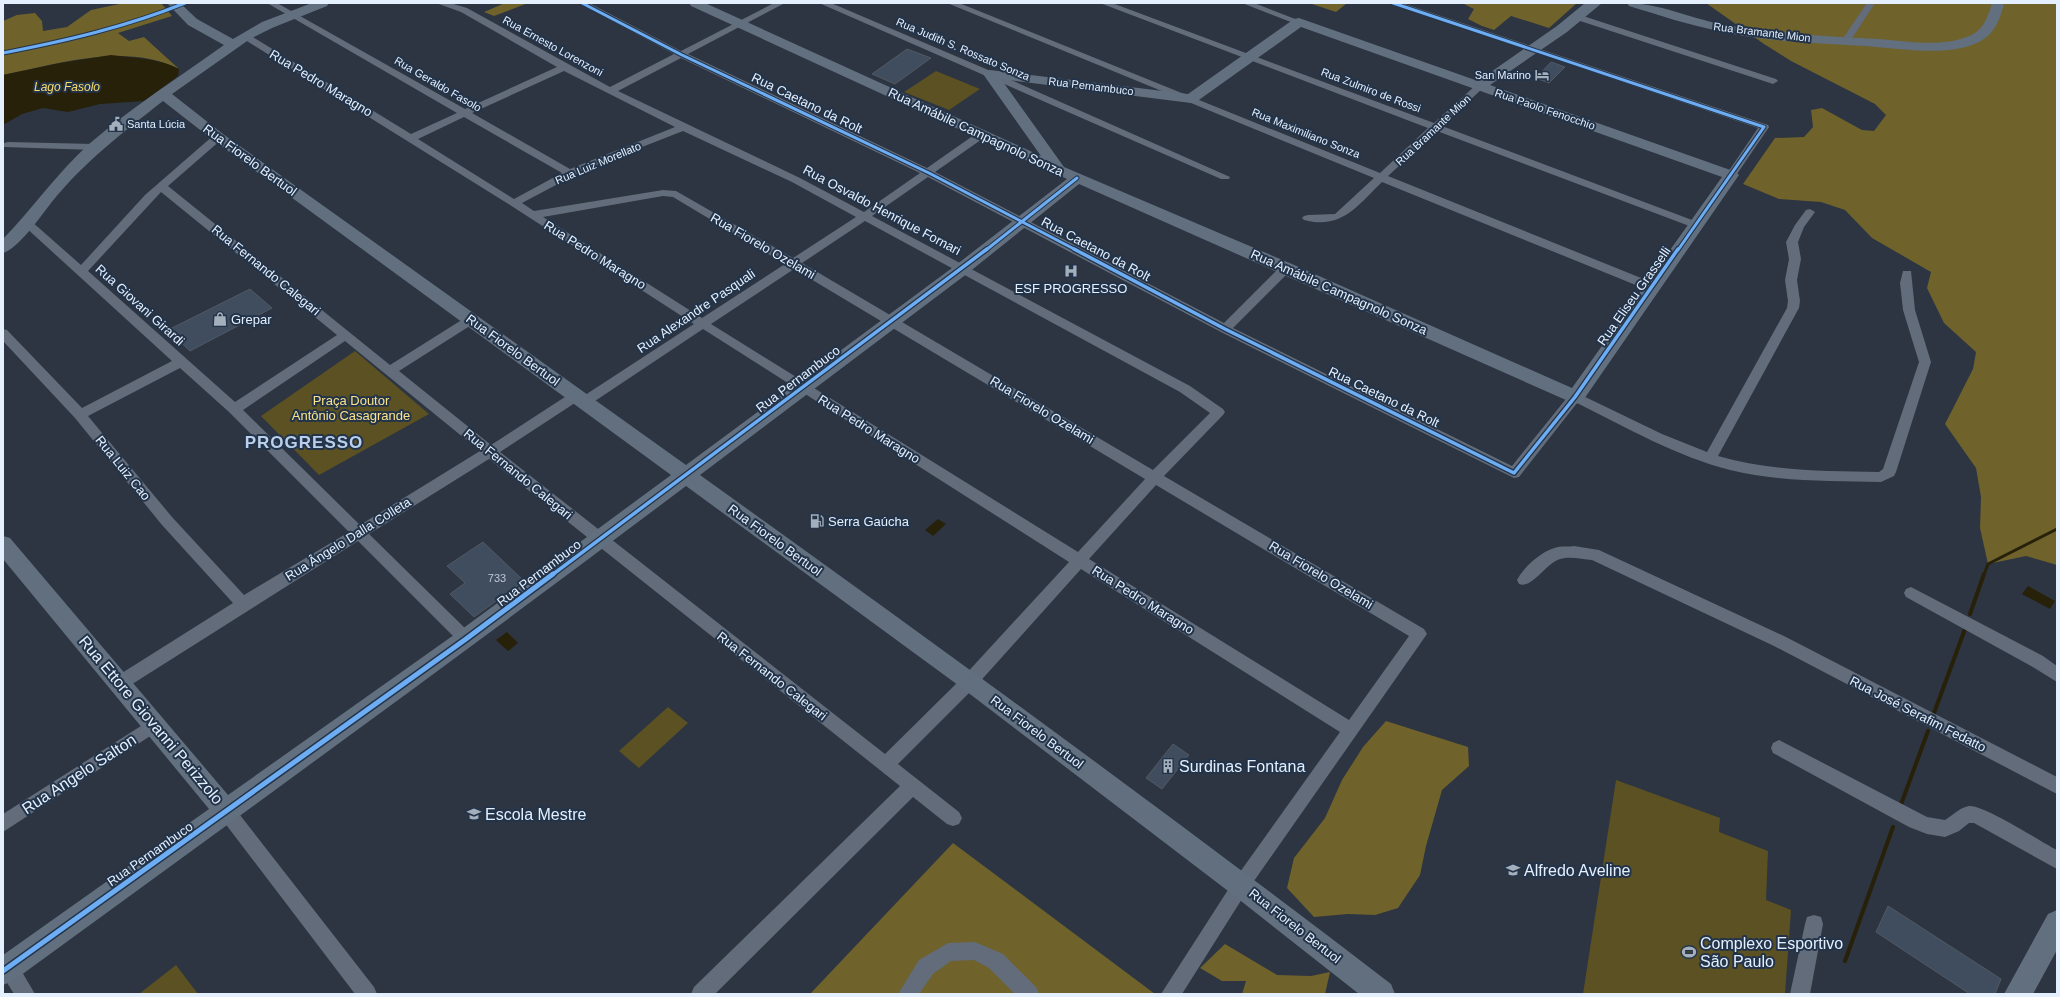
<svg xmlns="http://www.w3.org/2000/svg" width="2060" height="997" font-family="Helvetica,sans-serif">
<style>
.green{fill:#5c5122}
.forest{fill:#6f622b}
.water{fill:#272109}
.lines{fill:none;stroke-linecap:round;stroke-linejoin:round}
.stream-far1{stroke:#272109;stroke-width:3}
.stream{stroke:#272109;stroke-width:4}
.building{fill:#404d5e;stroke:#515963}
.street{fill:#626c7b;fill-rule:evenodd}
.secondary{fill:#626f7f;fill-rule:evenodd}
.cycleway-far2-casing{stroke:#23344a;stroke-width:5}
.cycleway-far1-casing{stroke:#23344a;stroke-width:6}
.cycleway-casing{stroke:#23344a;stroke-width:8}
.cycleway-far2{stroke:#6dadf4;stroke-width:3}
.cycleway-far1{stroke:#6dadf4;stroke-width:3.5}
.cycleway{stroke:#6dadf4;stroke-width:5}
.labels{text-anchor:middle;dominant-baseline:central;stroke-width:4;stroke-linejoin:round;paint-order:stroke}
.far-street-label{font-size:11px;fill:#e5f0fe;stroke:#23344a}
.far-poi-label{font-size:11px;fill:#e5f0fe;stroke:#23344a;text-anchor:end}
.number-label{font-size:11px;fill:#bcc7d6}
.far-water-label{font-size:12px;font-style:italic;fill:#f9db67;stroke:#23344a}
.street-label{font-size:13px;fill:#e5f0fe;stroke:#23344a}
.poi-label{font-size:13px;fill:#e5f0fe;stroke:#23344a;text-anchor:start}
.park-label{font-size:13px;fill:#f9e28a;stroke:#23344a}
.near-street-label{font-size:16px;fill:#e5f0fe;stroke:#23344a}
.near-poi-label{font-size:16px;fill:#e5f0fe;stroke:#23344a;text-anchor:start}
.district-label{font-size:17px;font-weight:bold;letter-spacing:1px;fill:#bacfeb;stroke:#23344a}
</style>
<rect width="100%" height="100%" fill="#2c3541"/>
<path class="green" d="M936,71L980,89L949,110L904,92Z
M355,351L429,414L319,475L261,416Z
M668,707L688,723L639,768L619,751Z
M1616,780L1720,818L1719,832L1768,851L1766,900L1791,910L1785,994H1583Z
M176,965L198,994H139Z"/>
<path class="forest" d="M124,3H161L172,16L118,33L129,41L144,37L179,69C125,42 59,64 3,75V21L17,15L35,13L42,21L43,31L67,27L91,10Z
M505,3H528L494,16L484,12Z
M1309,3H1347L1336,12Z
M1462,3H1577L1549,28L1511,16L1494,30L1482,26L1468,19L1474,9Z
M1706,3H2057V565L2026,556L1988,564L1980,528L1981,497L1976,468L1945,424L1973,369L1976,352L1944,323L1927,288L1931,272L1872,238L1845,210L1821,202L1779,199L1743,184L1775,138L1804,137L1813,127L1811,110L1822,108L1862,130L1874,131L1886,115L1875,104L1791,61L1764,44Z
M1386,721L1468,747L1469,766L1442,790L1426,846L1420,875L1398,908L1375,915L1348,914L1314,917L1287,888L1294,858L1325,818L1342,780L1363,747Z
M953,843L1155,994H810Z
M1225,944L1277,975L1311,976L1330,972L1325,994H1242L1246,981H1222L1200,968Z"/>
<path class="water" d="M111,55C134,58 158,58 179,69L178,76L144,101L100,104L68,112L43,108L22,114L3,125V75L60,63Z
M938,519L946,524L933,536L925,530Z
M2028,586L2055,601L2050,609L2022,594Z
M507,632L518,643L508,651L496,640Z"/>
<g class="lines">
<path class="stream-far1" d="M1984,575L1988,564L2057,529"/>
<path class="stream" d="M1970,614L1984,574
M1934,713L1965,629
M1900,807L1928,731
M1845,961L1893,827"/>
</g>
<path class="building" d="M907,49L931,58L895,84L872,74Z
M1551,62L1565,67L1549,83L1536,78Z
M250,289L272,308L190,351L168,330Z
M483,542L524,581L474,617L450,594L465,583L447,566Z
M1173,744L1189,755L1162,789L1146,778Z
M1888,906L2001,979L1995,994H1970L1876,932Z"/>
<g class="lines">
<path class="street" d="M267,3H277L465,109L557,67L461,12L436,3H450L467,8L610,87L674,54L578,3H589L681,51L774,3H785L688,54L927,168L977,133H985L986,135L985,137L935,172L1224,323L1282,265H1290L1292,268L1290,271L1233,328L1512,466L1570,394L1575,392L1662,434L1707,452L1787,308L1788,301L1785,280L1789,259L1786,242L1795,225L1806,210L1810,209L1815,212L1804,227L1798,242L1801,259L1797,280L1800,301L1799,308L1718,456C1770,471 1825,471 1879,472L1883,469L1919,362L1903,310L1900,283L1903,271H1911L1915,310L1931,362L1896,472L1894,476L1881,482C1830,481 1779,482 1730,470C1676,456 1627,428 1577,403L1519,477L1514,478L1221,332L928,177L872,216L1190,386L1223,409L1225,412L1223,415L1164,476L1424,629L1427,634L1247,891L1182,994H1161L1235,879L1340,732L1081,569L976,686L898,764L959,812L962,818L959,824L953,826L947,824L913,797L715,994H691L694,987L900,786L489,459L369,534L471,634L474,639L471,644L466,646L461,644L358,541L126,688L120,690L114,688L112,683L114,678L233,603L162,525L75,418L3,341V329L7,330L82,408L172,361L23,225L21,223L23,221H31L81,265L145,195L214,135H222L223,137L222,139L168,186L390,365L468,316H476L478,319L476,322L399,371L491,445L571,393H581L582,397L694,324L510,205L242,38V34H248L411,134L457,113ZM681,58L920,173L864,212L800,178L618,91ZM564,71L675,127L570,169L472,113ZM464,117L562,173L514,199L418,139ZM683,131L792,182L856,217L793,258L676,191L663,190L534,211L522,203L586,169ZM161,192L337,335L235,402L88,271ZM663,196L673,197L785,264L702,318L543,217ZM865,221L1180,392L1210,413L1153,470L802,263ZM794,269L1145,479L1078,552L711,324ZM703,329L1069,562L964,676L885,754L500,452L578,401L579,405H589ZM345,341L480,451L360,525L243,410ZM180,368L229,412L349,532L244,595L172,517L88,416ZM1156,485L1409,636L1349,720L1089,559Z
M819,3H831L993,72L1230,177L1229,179H1221Z
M947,3H959L1380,173L1428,128L1100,3H1112L1434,123L1477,84H1483V88L1442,126L1700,223L1702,225L1696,228L1692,227L1437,131L1388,176L1656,284L1658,287L1656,290H1648L1382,182C1358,205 1342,230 1304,220L1302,218L1304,216L1308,215L1335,214L1374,178Z
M1242,3H1254L1303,22L1299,25L1296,24Z
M1389,3H1402L1768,125L1769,127L1735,177H1727L1726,175L1758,128Z
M1867,3H1875L1849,43H1843L1841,41Z
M1577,14L1776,79L1778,81L1773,84L1770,83L1574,19L1573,17Z
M8,142L95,144L100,147L95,150L4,147V143Z
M1574,546L1599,550L1784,636L2057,777V794L1774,646L1592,560C1582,559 1570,556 1560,559C1545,564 1532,589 1519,584L1517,580C1524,566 1543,550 1558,547C1563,546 1569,547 1574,546Z
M1911,587L2043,656L2057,666V682L2031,666L1906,597L1904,593L1906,589Z
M155,717L161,719L163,724L161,729L3,832V814Z
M1779,740L1927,817L1945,820C1953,815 1959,808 1969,806C1983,804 2041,842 2057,850V869L1974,823H1969L1959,831L1945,837L1927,834L1909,827L1773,753L1771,748L1773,743Z
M227,804L233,806L374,987L377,994H355L221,818L218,812L221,806Z
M1814,915L1821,917L1823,924L1810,994H1790L1805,924L1807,917Z
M975,942L1003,954L1036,987L1039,994H1015L989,968L974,960L951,961L933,974L919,994H898L919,960L948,943Z
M8,958L15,960L35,994H14L3,976V960Z"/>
<path class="secondary" d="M167,3H180L197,19L233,39L262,22L312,3H329L327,6L272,28L250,39L172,94L223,134L686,465L956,265L1067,179L691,6L689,3H705L1041,156L983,74L985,71L990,70L1188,94L1294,19L1299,18L1478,81L1557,26L1585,3H1602L1567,32L1490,85L1736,172L1739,175L1582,402L1575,404L1079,184L968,273L700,475C933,642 1164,810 1391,984L1395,994H1359L1232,894L962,688L686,486C463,654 238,817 13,981L3,985V955L209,809L3,559V536L10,538L228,795L458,632L671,475L213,140L163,101C121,134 85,161 51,203C41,216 18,249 3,253V239C33,208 57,173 89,144C131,108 179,77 224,45L188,25ZM1301,27L1722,177L1572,388L1292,264L1064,167L1001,79L1191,103L1196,102Z
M1627,3C1659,3 1689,18 1721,24C1773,34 1826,36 1878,39C1907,41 1941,48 1969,36C1983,31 1988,17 1992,3H2004C2001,16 1996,31 1984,39C1954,59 1898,48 1864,46C1816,43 1767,42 1719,31C1688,25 1659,15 1629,6Z
M2057,910V950L2033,994H2004L2048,914Z"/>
<defs>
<path id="cycleway-far2" d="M582,3L682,55L929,173L1076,250
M1393,3L1764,127L1678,250
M3,53C65,41 126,27 185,3
M986,250L1077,178"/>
<path id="cycleway-far1" d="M1074,249L1225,329L1514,473L1575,397L1678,249
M552,575L987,249"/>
<path id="cycleway" d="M3,971L466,639L553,574"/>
</defs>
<use href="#cycleway-far2" class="cycleway-far2-casing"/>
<use href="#cycleway-far1" class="cycleway-far1-casing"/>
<use href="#cycleway" class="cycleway-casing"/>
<use href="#cycleway-far2" class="cycleway-far2"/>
<use href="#cycleway-far1" class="cycleway-far1"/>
<use href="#cycleway" class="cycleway"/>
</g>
<defs>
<symbol id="hotel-bare" viewBox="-9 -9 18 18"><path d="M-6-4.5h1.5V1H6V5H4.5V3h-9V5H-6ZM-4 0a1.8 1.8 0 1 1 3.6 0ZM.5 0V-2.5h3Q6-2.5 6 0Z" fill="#a4afbc" stroke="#23344a" stroke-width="2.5" paint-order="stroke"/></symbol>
<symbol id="civic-bare" viewBox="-9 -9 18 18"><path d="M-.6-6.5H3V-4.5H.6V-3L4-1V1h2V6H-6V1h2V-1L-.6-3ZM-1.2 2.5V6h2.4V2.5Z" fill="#a4afbc" stroke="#23344a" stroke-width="2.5" paint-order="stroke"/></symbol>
<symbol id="hospital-bare" viewBox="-9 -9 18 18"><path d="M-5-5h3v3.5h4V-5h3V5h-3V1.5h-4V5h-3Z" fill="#a4afbc" stroke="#23344a" stroke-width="2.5" paint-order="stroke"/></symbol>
<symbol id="shop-bare" viewBox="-9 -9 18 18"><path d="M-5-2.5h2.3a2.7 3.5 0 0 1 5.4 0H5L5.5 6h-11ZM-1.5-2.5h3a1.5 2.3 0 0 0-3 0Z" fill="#a4afbc" stroke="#23344a" stroke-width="2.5" paint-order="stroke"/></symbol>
<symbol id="fuel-bare" viewBox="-9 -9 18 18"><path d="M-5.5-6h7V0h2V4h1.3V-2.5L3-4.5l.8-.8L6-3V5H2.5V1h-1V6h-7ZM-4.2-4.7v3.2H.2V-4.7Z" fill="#a4afbc" stroke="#23344a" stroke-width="2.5" paint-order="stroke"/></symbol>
<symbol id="building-bare" viewBox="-9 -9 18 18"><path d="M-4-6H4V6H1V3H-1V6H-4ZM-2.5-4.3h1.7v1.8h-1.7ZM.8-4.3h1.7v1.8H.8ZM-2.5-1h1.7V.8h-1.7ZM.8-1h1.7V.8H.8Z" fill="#a4afbc" stroke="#23344a" stroke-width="2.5" paint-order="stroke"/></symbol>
<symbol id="school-bare" viewBox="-9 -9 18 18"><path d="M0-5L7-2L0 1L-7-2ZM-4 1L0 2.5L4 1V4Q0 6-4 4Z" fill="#a4afbc" stroke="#23344a" stroke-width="2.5" paint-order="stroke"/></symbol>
<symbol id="stadium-bare" viewBox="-9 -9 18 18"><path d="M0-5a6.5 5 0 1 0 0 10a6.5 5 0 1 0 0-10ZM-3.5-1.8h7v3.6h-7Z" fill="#a4afbc" stroke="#23344a" stroke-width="2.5" paint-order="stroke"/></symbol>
</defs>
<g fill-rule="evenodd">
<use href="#hotel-bare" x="1532" y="65" width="20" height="20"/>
<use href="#civic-bare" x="106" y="114" width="20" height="20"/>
<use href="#hospital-bare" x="1061" y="261" width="20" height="20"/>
<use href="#shop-bare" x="210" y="309" width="20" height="20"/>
<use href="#fuel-bare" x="807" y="511" width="20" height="20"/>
<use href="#building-bare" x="1158" y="756" width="20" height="20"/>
<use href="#school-bare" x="464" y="804" width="20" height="20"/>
<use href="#school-bare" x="1503" y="860" width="20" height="20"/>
<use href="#stadium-bare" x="1679" y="942" width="20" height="20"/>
</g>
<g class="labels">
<g class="far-street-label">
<text transform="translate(1762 32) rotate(7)">Rua Bramante Mion</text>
<text transform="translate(553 46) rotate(29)">Rua Ernesto Lorenzoni</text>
<text transform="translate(963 49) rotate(23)">Rua Judith S. Rossato Sonza</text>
<text transform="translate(438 84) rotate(30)">Rua Geraldo Fasolo</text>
<text transform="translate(1091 86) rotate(7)">Rua Pernambuco</text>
<text transform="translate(1371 90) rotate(21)">Rua Zulmiro de Rossi</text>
<text transform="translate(1545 109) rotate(19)">Rua Paolo Fenocchio</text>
<text transform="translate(1433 130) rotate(-43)">Rua Bramante Mion</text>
<text transform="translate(1306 133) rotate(22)">Rua Maximiliano Sonza</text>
<text transform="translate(598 163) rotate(-23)">Rua Luiz Morellato</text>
</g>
<g class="far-poi-label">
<text x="1531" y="75">San Marino</text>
<text x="127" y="124" text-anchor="start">Santa Lúcia</text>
</g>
<g class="number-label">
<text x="497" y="578">733</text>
</g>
<g class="far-water-label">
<text x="67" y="87">Lago Fasolo</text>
</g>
<g class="street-label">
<text transform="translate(321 83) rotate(31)">Rua Pedro Maragno</text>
<text transform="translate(807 103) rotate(26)">Rua Caetano da Rolt</text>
<text transform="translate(976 132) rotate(25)">Rua Amábile Campagnolo Sonza</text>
<text transform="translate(250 160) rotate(36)">Rua Fiorelo Bertuol</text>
<text transform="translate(882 210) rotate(28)">Rua Osvaldo Henrique Fornari</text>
<text transform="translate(763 246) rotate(30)">Rua Fiorelo Ozelami</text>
<text transform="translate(1096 249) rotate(28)">Rua Caetano da Rolt</text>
<text transform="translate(595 255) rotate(32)">Rua Pedro Maragno</text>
<text transform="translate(266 270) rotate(39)">Rua Fernando Calegari</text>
<text transform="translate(1339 292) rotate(24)">Rua Amábile Campagnolo Sonza</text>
<text transform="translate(1634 296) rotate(-55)">Rua Eliseu Grasselli</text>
<text transform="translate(140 305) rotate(42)">Rua Giovani Girardi</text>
<text transform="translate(696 311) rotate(-34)">Rua Alexandre Pasquali</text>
<text transform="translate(513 350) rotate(36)">Rua Fiorelo Bertuol</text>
<text transform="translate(798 379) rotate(-37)">Rua Pernambuco</text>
<text transform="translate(1384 397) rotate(26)">Rua Caetano da Rolt</text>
<text transform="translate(1042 410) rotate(31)">Rua Fiorelo Ozelami</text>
<text transform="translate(869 429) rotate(32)">Rua Pedro Maragno</text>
<text transform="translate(123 468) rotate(51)">Rua Luiz Cao</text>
<text transform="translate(518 474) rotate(39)">Rua Fernando Calegari</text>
<text transform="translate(348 539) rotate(-32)">Rua Ângelo Dalla Colleta</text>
<text transform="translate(775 540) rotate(36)">Rua Fiorelo Bertuol</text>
<text transform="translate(539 573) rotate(-37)">Rua Pernambuco</text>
<text transform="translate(1321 575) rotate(31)">Rua Fiorelo Ozelami</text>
<text transform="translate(1143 600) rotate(32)">Rua Pedro Maragno</text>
<text transform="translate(772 676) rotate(38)">Rua Fernando Calegari</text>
<text transform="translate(1918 714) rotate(27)">Rua José Serafim Fedatto</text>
<text transform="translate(1037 732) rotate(37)">Rua Fiorelo Bertuol</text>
<text transform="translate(150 854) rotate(-35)">Rua Pernambuco</text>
<text transform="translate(1295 926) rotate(38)">Rua Fiorelo Bertuol</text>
</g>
<g class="poi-label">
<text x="1071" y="288" text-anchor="middle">ESF PROGRESSO</text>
<text x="231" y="319">Grepar</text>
<text x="828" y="521">Serra Gaúcha</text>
</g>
<g class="park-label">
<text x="351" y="400">Praça Doutor<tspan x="351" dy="15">Antônio Casagrande</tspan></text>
</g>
<g class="near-street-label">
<text transform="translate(151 720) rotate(50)">Rua Ettore Giovanni Perizzolo</text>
<text transform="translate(79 774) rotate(-33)">Rua Angelo Salton</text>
</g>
<g class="near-poi-label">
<text x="1179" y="766">Surdinas Fontana</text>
<text x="485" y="814">Escola Mestre</text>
<text x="1524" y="870">Alfredo Aveline</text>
<text x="1700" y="943">Complexo Esportivo<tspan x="1700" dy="18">São Paulo</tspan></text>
</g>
<g class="district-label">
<text x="304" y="442">PROGRESSO</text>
</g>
</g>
<rect width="2060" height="997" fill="none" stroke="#e5f0fe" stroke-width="8"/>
</svg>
